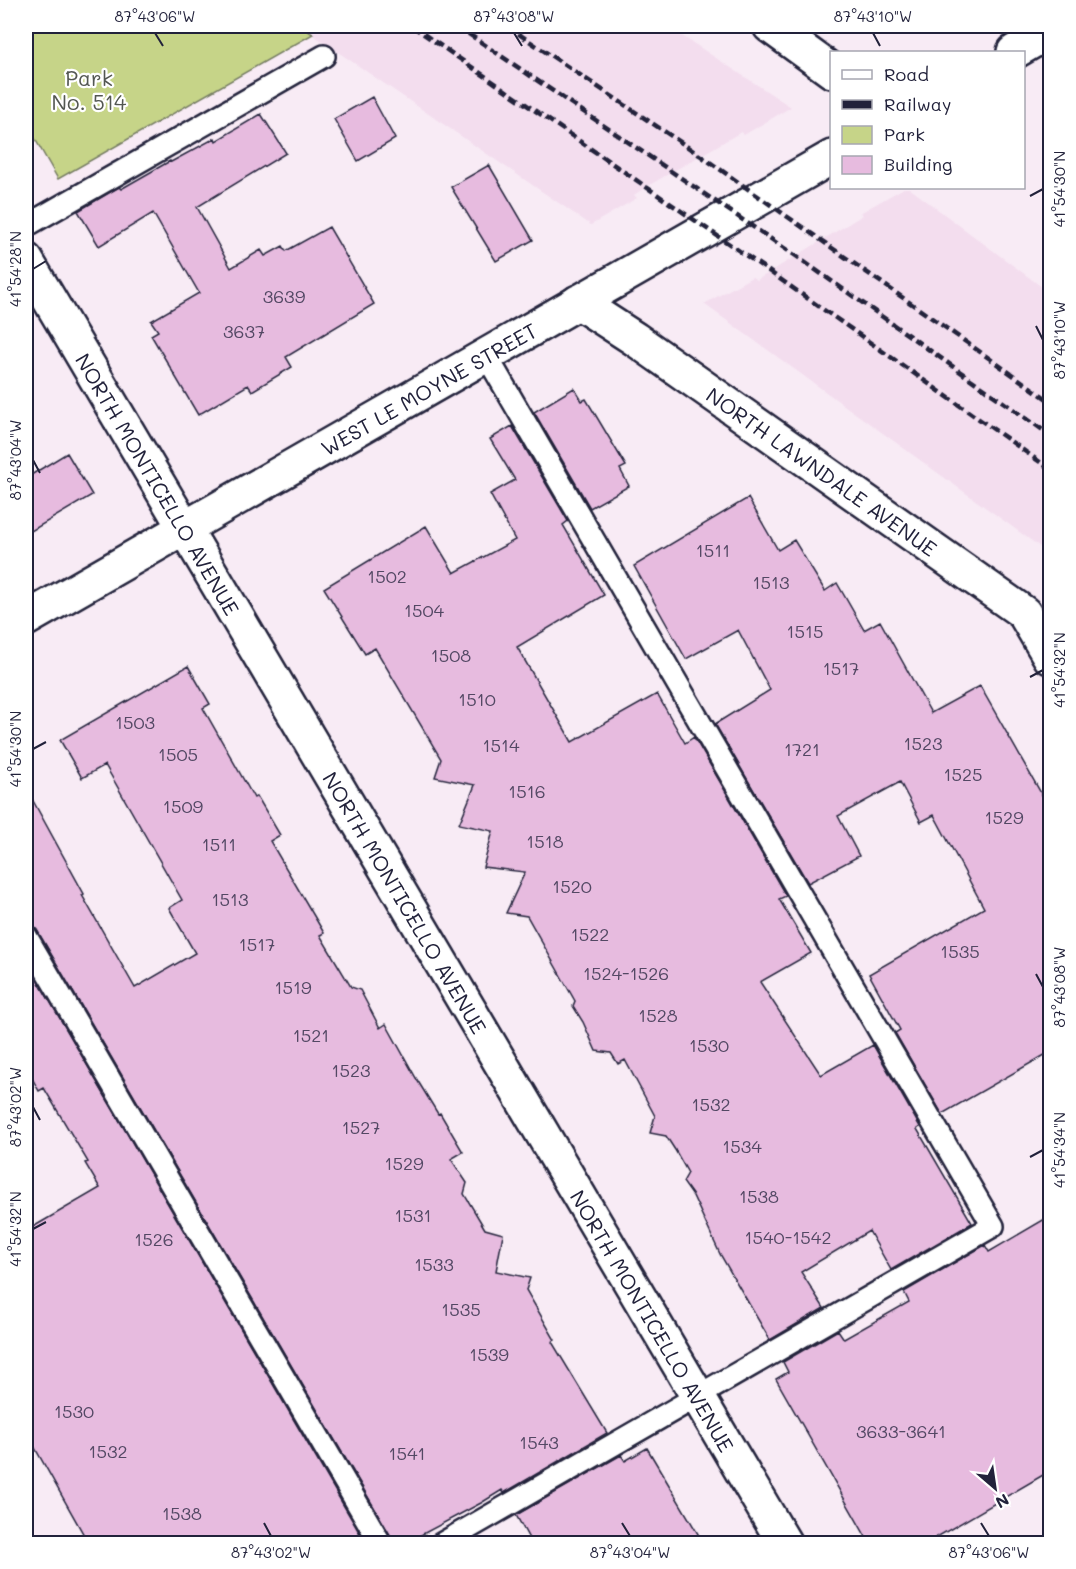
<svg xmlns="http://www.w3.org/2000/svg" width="1076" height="1569" font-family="Mali,sans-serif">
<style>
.built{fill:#f3ddee}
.green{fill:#c6d488;stroke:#747b62;stroke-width:1.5}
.building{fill:#e7bbdf;stroke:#22223b;stroke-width:1.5}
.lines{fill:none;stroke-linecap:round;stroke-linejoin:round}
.lane-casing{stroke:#22223b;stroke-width:26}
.street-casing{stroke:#22223b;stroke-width:38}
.lane{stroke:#fff;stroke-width:21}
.street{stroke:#fff;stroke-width:33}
.rail{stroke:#22223b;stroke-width:4.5;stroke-dasharray:9 4.5;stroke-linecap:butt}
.ticks{fill:none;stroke:#22223b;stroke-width:2}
.labels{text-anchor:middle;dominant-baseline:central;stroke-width:4.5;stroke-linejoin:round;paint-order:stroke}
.number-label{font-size:18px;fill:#534864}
.park-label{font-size:21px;fill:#535752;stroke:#fff}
.street-label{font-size:21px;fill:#22223b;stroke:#fff}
.neatline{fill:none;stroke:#22223b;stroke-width:2}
.ticks-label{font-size:15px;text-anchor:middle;fill:#22223b}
</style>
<rect width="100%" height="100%" fill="#f8ebf5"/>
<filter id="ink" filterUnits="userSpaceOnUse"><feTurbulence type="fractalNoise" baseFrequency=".0167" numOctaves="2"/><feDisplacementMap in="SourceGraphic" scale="12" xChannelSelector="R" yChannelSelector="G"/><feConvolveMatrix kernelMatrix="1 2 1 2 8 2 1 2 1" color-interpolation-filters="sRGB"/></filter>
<g filter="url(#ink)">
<path class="built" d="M300,26H667L791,107L744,135L741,132L646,187L634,195L637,198L591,225Z
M904,188H909L1050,293V554L704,304L752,277L757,280L863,215L860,213Z"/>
<path class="green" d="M26,26H300L313,34L58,179L26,123Z"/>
<path class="building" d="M372,97L395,139L358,161L334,119Z
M261,114L286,153L197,207L231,268L261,250L265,256L283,246L286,251L329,227L374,304L286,357L292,367L252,391L248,385L198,415L151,335L158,331L151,321L199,293L153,213L99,246L78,211L119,187L121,189L170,161L171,162L215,138L216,141Z
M489,165L533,240L496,261L451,187Z
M574,388L582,401L586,399L626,466L620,469L629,486L590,508L534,412Z
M512,426L568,521L563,525L604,595L517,647L572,742L657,694L685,743L694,737L786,896L779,899L811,953L760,982L821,1075L873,1045L920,1127L917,1129L972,1223L891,1270L869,1231L801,1272L824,1308L770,1340L720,1254L693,1196L683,1182L688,1173L675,1150L666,1136L650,1133L655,1116L625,1060L618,1064L611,1053L596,1051L583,1022L573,1006L575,1001L527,916L506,913L525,872L483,867L493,831L459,824L475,785L435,777L441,759L375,648L365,654L324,588L426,526L454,573L515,540L490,494L515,480L490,439Z
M67,453L92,495L26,534V478Z
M748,498L778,550L794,540L825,591L837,583L864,630L880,621L931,713L980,686L1050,809V1052L942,1114L895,1033L900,1030L869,974L984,908L934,815L921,822L900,782L838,816L859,856L808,883L715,724L770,690L738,630L686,659L634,566Z
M188,666L210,704L203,708L254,798L257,796L280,835L270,841L324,933L320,935L351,987L360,990L380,1028L386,1024L416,1078L438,1114L440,1113L463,1152L451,1159L467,1183L464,1194L485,1229L503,1234L496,1271L530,1278L526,1290L555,1340L552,1342L607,1433L504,1493L502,1490L481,1503L404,1544H394L392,1538L37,930L32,925L26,923V788L84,894L82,895L135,988L195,953L169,908L182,900L105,765L82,778L60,740Z
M26,960L366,1544H89L26,1432V1231L100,1188L85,1163L88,1162L44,1088L39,1091L26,1067Z
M1050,1216V1471L925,1544H870L776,1379L788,1372L783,1362L838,1330L844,1339L909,1302L904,1292L985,1245L989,1252Z
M647,1448L704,1544H532L516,1515L621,1455L625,1461Z"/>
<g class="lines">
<defs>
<path id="lane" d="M26,226L324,56
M26,936L381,1544
M441,1544L993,1226L486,355"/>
<g id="street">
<path d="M770,26L832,71"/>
<path d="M1014,52L1050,31"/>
<path id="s1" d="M26,260L785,1544"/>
<path id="s2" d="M578,302L635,339L1024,613L1050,657"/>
<path id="s3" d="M26,619L832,157"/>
</g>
</defs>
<use href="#lane" class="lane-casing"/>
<use href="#street" class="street-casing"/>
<use href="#lane" class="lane"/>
<use href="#street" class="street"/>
<path class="rail" d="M412,26L770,272L1050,469
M457,26L796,256L1050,435
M507,26L701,156L1050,401"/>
</g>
</g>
<path class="ticks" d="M155,33L163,46M514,33L522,46M873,33L880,46M1030,196L1043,189M33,269L46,261M1036,326L1043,340M33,460L40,473M1030,677L1043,670M33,749L46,742M1036,974L1043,987M33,1107L40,1120M1030,1157L1043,1150M33,1229L46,1222M264,1523L271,1536M622,1523L630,1536M981,1523L989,1536"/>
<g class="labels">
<g class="number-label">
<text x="284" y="296">3639</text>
<text x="244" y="331">3637</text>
<text x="713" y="550">1511</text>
<text x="387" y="576">1502</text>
<text x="771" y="582">1513</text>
<text x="424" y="610">1504</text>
<text x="805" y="631">1515</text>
<text x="451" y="655">1508</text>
<text x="841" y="668">1517</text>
<text x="477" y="699">1510</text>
<text x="135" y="722">1503</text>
<text x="923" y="743">1523</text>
<text x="501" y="745">1514</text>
<text x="802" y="749">1721</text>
<text x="178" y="754">1505</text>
<text x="963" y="774">1525</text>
<text x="527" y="791">1516</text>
<text x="183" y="806">1509</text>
<text x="1004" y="817">1529</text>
<text x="545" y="841">1518</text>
<text x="219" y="844">1511</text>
<text x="572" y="886">1520</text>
<text x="230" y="899">1513</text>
<text x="590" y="934">1522</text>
<text x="257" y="944">1517</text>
<text x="960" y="951">1535</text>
<text x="626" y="973">1524-1526</text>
<text x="293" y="987">1519</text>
<text x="658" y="1015">1528</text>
<text x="311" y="1035">1521</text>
<text x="709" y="1045">1530</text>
<text x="351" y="1070">1523</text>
<text x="711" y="1104">1532</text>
<text x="361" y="1127">1527</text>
<text x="742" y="1146">1534</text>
<text x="404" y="1163">1529</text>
<text x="759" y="1196">1538</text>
<text x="413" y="1215">1531</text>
<text x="788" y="1237">1540-1542</text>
<text x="154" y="1239">1526</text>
<text x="434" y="1264">1533</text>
<text x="461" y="1309">1535</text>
<text x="489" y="1354">1539</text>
<text x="74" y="1411">1530</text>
<text x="901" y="1431">3633-3641</text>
<text x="539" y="1442">1543</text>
<text x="108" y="1451">1532</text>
<text x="407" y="1453">1541</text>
<text x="182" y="1513">1538</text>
</g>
<g class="park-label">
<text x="89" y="77">Park<tspan x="89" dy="24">No. 514</tspan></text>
</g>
<g class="street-label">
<text stroke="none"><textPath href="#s3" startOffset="464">WEST LE MOYNE STREET</textPath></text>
<text stroke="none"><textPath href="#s2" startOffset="297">NORTH LAWNDALE AVENUE</textPath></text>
<text stroke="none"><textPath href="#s1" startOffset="260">NORTH MONTICELLO AVENUE</textPath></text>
<text stroke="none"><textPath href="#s1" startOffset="746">NORTH MONTICELLO AVENUE</textPath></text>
<text stroke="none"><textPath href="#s1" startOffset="1232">NORTH MONTICELLO AVENUE</textPath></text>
</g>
</g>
<rect width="1076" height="1569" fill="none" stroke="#fff" stroke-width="66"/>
<rect x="830" y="51" width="195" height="138" fill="#ffffff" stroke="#a7a7b1" stroke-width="1.5"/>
<rect x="842" y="70" width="30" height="9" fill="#ffffff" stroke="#a7a7b1" stroke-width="1.5"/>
<text x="884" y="81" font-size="18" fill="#22223b">Road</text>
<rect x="842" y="100" width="30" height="9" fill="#22223b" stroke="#a7a7b1" stroke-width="1.5"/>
<text x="884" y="111" font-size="18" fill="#22223b">Railway</text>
<rect x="842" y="126" width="30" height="18" fill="#c6d488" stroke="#a7a7b1" stroke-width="1.5"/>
<text x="884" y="141" font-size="18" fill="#22223b">Park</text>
<rect x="842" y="156" width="30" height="18" fill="#e7bbdf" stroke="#a7a7b1" stroke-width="1.5"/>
<text x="884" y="171" font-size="18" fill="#22223b">Building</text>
<g transform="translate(995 1488) rotate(151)" stroke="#ffffff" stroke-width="4.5" paint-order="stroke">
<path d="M0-4.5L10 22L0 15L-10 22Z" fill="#22223b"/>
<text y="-9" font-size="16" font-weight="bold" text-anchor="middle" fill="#22223b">N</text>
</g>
<rect x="33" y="33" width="1010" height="1503" class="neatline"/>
<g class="ticks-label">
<text x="155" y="22">87°43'06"W</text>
<text x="514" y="22">87°43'08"W</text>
<text x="873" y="22">87°43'10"W</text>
<text transform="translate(1060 189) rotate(-90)" y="5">41°54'30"N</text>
<text transform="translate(16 269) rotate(-90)" y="5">41°54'28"N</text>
<text transform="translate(1060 340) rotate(-90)" y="5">87°43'10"W</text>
<text transform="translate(16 460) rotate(-90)" y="5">87°43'04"W</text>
<text transform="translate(1060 670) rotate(-90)" y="5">41°54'32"N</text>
<text transform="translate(16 749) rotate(-90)" y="5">41°54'30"N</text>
<text transform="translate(1060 987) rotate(-90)" y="5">87°43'08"W</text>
<text transform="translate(16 1107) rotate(-90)" y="5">87°43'02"W</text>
<text transform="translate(1060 1150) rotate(-90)" y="5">41°54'34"N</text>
<text transform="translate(16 1229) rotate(-90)" y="5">41°54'32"N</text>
<text x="271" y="1558">87°43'02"W</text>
<text x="630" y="1558">87°43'04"W</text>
<text x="989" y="1558">87°43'06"W</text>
</g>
</svg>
